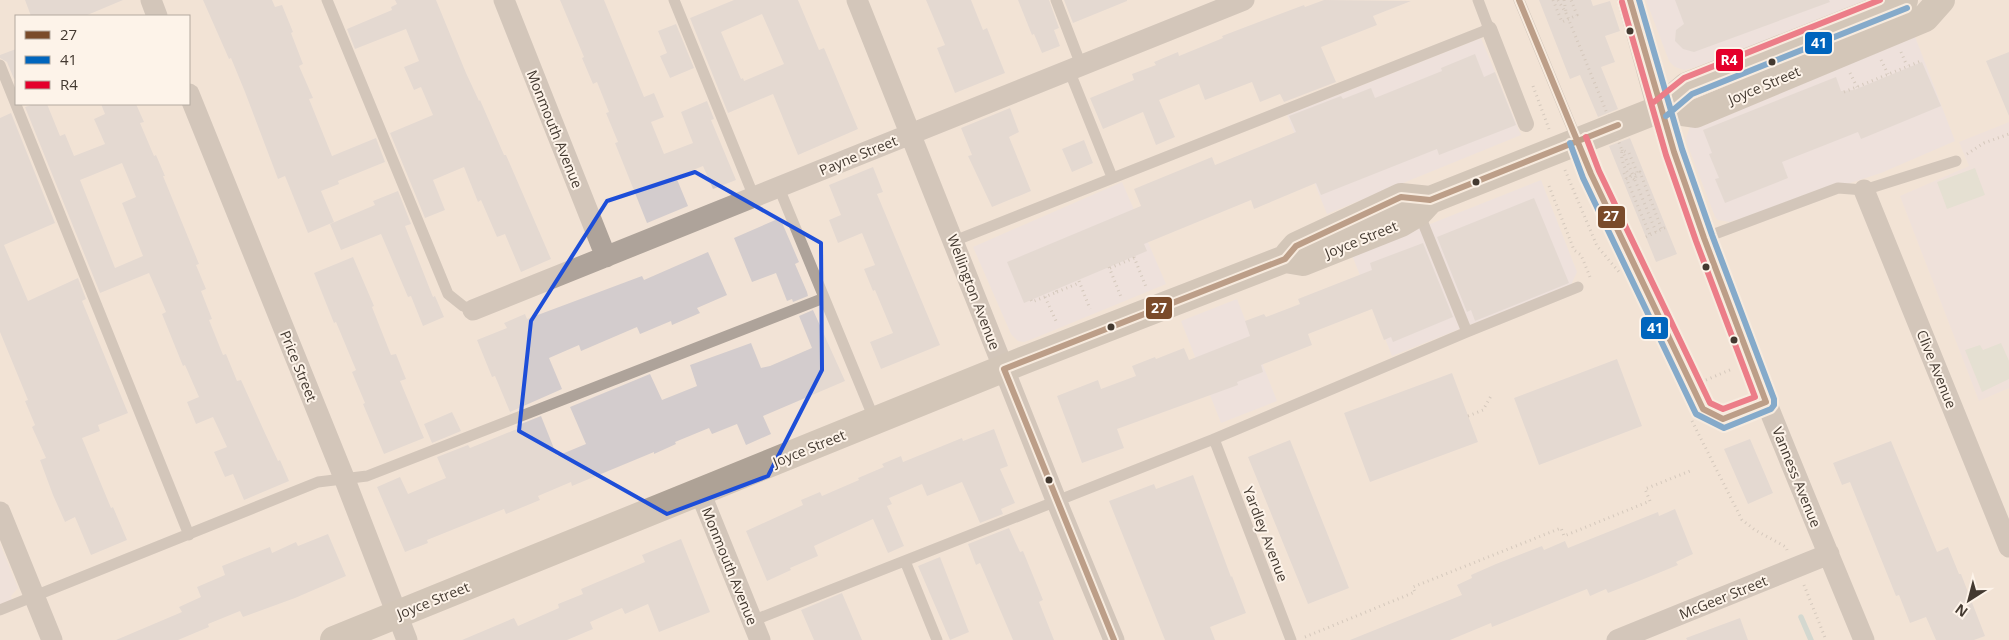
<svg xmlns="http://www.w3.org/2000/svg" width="2009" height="640" font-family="'Open Sans',sans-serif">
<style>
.commercial{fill:#e8dee4}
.education{fill:#ecdde0}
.green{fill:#d5dcce}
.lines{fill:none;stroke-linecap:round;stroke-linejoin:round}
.stream{stroke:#b0cbc9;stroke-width:5.5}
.building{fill:#d3cccd;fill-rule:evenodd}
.path{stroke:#b1a79e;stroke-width:3;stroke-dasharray:1 4;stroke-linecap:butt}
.service{stroke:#aea39a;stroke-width:11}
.pedestrian{stroke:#aea39a;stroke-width:16}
.minor{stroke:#aea39a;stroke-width:21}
.tertiary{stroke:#aea39a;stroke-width:26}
.secondary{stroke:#aea296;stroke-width:28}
.path-bridge{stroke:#b1a79e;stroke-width:3;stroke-dasharray:1 4;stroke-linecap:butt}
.bus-1-casing{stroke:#fdf3e9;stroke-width:10}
.bus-2-casing{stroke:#fdf3e9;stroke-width:10}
.bus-3-casing{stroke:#fdf3e9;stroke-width:10}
.bus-1{stroke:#7a4b2a;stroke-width:6}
.bus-2{stroke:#0065bd;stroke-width:6}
.bus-3{stroke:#e4002b;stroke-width:6}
.marked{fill:none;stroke:#1d4ed8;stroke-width:4;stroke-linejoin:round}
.bus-dot{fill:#433930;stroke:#fdf3e9;stroke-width:2}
.labels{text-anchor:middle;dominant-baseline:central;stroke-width:4;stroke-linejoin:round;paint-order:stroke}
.street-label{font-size:14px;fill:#433930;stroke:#fdf3e9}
.line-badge{stroke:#fdf3e9;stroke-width:2}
.badge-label{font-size:14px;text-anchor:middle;font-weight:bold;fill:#fff}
</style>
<rect width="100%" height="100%" fill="#f2e3d6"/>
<path class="commercial" d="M1646,0H1872L1693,68L1684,70L1675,67L1669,61Z
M1914,34L1955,141L1881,173L1730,222L1718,220L1715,217L1688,146L1686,138L1690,127Z
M1481,38L1521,135L1327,214L1287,115Z
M1541,180L1577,272L1571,285L1392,356L1352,255Z
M1122,182L1166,284L1030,340L1024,342L1018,341L1011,334L973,247Z
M1237,299L1277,401L1221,423L1181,321Z"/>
<path class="education" d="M2009,122V388L1979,401L1900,196L1969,166L1959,142Z
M0,544L18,588L11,596L14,605L0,610Z"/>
<path class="green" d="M1975,168L1985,195L1947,209L1937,182Z
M2001,343L2009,361V379L1982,392L1965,350L1980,345L1983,350Z"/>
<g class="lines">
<path class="stream" d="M1801,617L1811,640"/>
</g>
<path class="building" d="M25,0H123L85,16H31Z
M203,0H272L275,7L282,5L293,32L291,33L303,64L299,66L313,98L309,99L332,156L376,138L385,162L338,181L339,184L321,191L334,222L308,233L285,176L278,179L245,92L231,58L229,59Z
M395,0H436L466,73L479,101L480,100L504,155H506L551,259L521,272L505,234L497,237L481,200L478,202L464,167L433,180L445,210L425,218L390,133L433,115L421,87L414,90L404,67L419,61L406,29L355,49L347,29L392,10L391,7L397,4Z
M560,0H604L644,97L654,93L664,117L651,122L664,154L693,143L681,112L707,101L714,119L711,120L736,180L713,189L703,166L676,177L688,206L647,223L615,143L618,142L606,113L609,112L597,82L593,84L582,58L584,57Z
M734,0H798L819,50L824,48L858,129L798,155L773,94L728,113L690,18ZM762,14L784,64L744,81L743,78L741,79L721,32Z
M926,0H971L983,30L987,28L1005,73L955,93L937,48L945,45Z
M1018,0H1049L1059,28L1054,30L1060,46L1042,53L1034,34L1032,35Z
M1064,0H1127V1L1073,23Z
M1324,0L1411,1L1373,16L1377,25L1321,47L1336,82L1284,102L1280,94L1260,102L1252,82L1205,100L1199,84L1159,100L1175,137L1156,145L1143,112L1103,129L1090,98L1134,80L1132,74L1156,65L1154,62L1178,52L1179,56L1223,38L1222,36L1304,5L1305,7Z
M1539,0H1591L1593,6L1610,1L1620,31L1605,36L1615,62L1601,67L1618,109L1598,117L1580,75L1570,79Z
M1675,0H1829L1830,2L1694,52L1683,49L1675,41L1676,30L1684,24Z
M676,24L694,68L670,78L660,56L667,53L658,31Z
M16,49V78L14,79L7,62L0,58V55Z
M2009,52V116L1986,61Z
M1475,54L1484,77L1495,72L1516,125L1439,155L1437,149L1321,195L1316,183L1254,209L1251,200L1144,244L1147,251L1024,303L1007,262L1141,206L1134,189L1212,157L1215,165L1296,132L1289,116L1341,96L1343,99L1371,88L1375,98L1442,71L1441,68Z
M1922,62L1941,106L1861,139L1858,132L1782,162L1788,178L1725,203L1715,179L1719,178L1709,154L1712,153L1703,130L1836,77L1841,91L1854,90Z
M34,104H47L60,136L65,134L74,156L105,144L94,119L105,114L101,104H136L144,122L140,123L154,156L156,155L165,176H163L199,264L196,265L206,289L201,291L212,319L209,320L223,355L226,354L237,381L241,380L264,431L278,461L280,460L289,481L244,500L233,474L225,477L214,452L227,447L213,417L196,424L187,402L199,397L185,365L183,366L162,314L166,312L149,273L100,293L25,107ZM122,163L136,197L122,203L143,256L115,268L80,180Z
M1010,108L1019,132L1009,137L1031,191L992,207L968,156L972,155L961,128Z
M11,113L55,223L4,245L28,301L78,278L86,299L82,301L128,413L98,425L100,431L82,438L111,508L113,507L127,540L91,555L75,517L65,522L53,495L40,460L46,458L32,427L35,425L25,401L28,400L0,332V118Z
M1630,138L1677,254L1656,262L1609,146Z
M1084,140L1093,163L1072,172L1062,149Z
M873,167L883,192L877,194L940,345L881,369L870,342L893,333L875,290L873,291L864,269L875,265L862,233L838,243L829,220L841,215L829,185Z
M398,191L411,224L405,226L433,297L435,296L444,317L423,326L411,296L408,297L381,234L341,250L330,224L375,205L373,201Z
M1534,198L1569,283L1475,321L1471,310L1467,312L1437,237Z
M780,218L799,262L795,264L807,292L808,296L793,302L792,299L787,301L776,273L752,282L734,238Z
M1423,243L1453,317L1393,342L1391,337L1384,340L1372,309L1308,334L1312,345L1261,365L1263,372L1237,382L1238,385L1117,429L1124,448L1082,463L1057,396L1098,380L1101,389L1136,376L1132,366L1155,357L1156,359L1184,348L1189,360L1250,336L1245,321L1264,314L1266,317L1300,304L1298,299L1372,270L1370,263Z
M708,252L727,295L697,308L700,313L672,325L671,321L640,334L637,327L581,351L579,345L549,358L562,389L510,412L495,376L492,377L477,340L507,328L504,323L525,314L527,319L642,276L644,280Z
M353,257L374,306L372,307L391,355L396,354L406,379L400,381L424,438L384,454L363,404L365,403L352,372L356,370L336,322L334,323L314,273Z
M813,310L845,381L763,416L771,434L746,445L737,424L712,434L709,428L675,442L676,444L654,454V452L572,486L571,482L538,496L540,500L506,514L504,509L427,540L428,543L405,552L377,487L400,477L408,494L446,478L437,457L468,445L470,448L517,429L516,426L541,416L557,456L586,444L570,407L650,374L662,400L697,386L690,365L751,343L761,368L770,366L812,348L799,316Z
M1617,359L1642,426L1539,465L1514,398Z
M1452,373L1478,442L1370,482L1344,413Z
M452,412L461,431L432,443L424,424Z
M994,429L1008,466L1000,469L1015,503L1001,509L1003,514L980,523L962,482L927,496L922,484L889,498L892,504L887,506L904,546L888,553L873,519L814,546L818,556L790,568L791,570L767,581L746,531L803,505L801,500L820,492L822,496L859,480L858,478L884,467L882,464L901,456L903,462L962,438L963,441Z
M1750,439L1773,493L1748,504L1724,449Z
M1290,440L1349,588L1308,604L1248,457Z
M1891,441L1937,552L1948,547L1959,574H1961L1985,636L1974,640H1936L1926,617L1910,623L1899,595L1896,596L1850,482L1842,485L1833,463Z
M1193,475L1231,577L1232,576L1246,613L1210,627L1215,640H1165L1109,501L1154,484L1156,489Z
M1675,509L1693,554L1676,562L1678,565L1639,581L1608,593L1606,589L1590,596L1587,589L1492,627L1491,623L1450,640H1350L1462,595L1457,585L1472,578L1471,575L1496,564L1542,546L1544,550L1565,541L1568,548L1658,512L1659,516Z
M1009,528L1020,552L1023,551L1043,600L1039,602L1054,640H1013L980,563L976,565L968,544Z
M328,534L346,576L295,598L243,617L240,611L208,624L209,627L178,640H116L182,612L179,607L201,597L197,587L225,575L222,566L270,547L272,553L296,542L298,546Z
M681,539L710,612L659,632L648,604L625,614L622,608L590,622L593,629L567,640H462L514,618L518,626L559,608L558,604L583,594L581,589L645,562L642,555Z
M940,557L969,632L950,640L918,566Z
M842,593L862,640H814L801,610Z
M1740,618L1748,640H1687L1686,638Z"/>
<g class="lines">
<path class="path" d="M1553,0L1562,22L1577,15L1571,0
M1558,0L1566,13
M1564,0L1566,12
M1901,52L1907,66
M1881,60L1888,74
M1850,73L1857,87
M1533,86L1549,129
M1844,92L1921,61
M1622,150L1633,175
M1967,154L1984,143L2009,134
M1565,170L1597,246L1619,272
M1624,173L1650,235
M1626,179L1640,172L1662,230
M1635,180L1656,232
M1549,186L1574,250L1581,255L1590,277
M1646,237L1666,227
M1134,257L1146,287
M1109,267L1121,297
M1110,268L1134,258
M1079,281L1090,309
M1057,292L1079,283
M1045,297L1057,323
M1031,300L1032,302L1057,292L1056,290
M1706,380L1732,369
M1468,416L1483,410L1491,396
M1692,421L1742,520L1755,530L1786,547L1787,550
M1804,585L1826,640
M1305,637L1415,592L1413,587L1561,528L1564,536L1650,501L1645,489L1690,471"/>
<path class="service" d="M327,0L448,294L463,306L473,310
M674,0L754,197
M1056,0L1081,65
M1519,0L1591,174L1703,409L1723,419L1766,402
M0,65L189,535
M1069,70L1112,177
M779,188L875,421
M1419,213L1467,332
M1704,238L1838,188L1864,190L1956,161
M954,241L1489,29L1478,0
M1214,439L1291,640
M905,561L937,640
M0,610L318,482L367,476L824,298
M752,621L1214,439L1467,332L1578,287"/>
<path class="pedestrian" d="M1489,29L1526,124"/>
<path class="minor" d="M151,0L157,16
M504,0L606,257
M857,0L1056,500L1114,640
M189,94L345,480L407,640
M1660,109C1716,290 1792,465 1864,640
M1864,190L2009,547
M473,310L1244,0
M700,492L760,640
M0,512L52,640
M1617,640L1829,554"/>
<path class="tertiary" d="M1630,0L1660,109"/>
<path class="secondary" d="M1660,109L1695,114L1925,18L1941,0
M1289,254L1296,246L1401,197L1430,200
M334,640L1027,359L1285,259L1303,262L1401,223L1418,213L1430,200L1660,109L1687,86L1904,0"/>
<path class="path-bridge" d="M1566,13L1622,150C1620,160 1626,174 1635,180L1637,172L1629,153L1622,150"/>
<defs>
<path id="bus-1" d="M1519,0L1591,174L1703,409L1723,419L1766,402L1704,238L1674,152L1630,0
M1004,369L1285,259L1296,246L1401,197L1430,200L1618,125
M1004,369L1114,640"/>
<path id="bus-2" d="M1666,116L1692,94L1907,8
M1570,143L1583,178L1696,414L1724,428L1771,409L1774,405V399L1712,235L1682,149L1639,0"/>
<path id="bus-3" d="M1654,102L1684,78L1880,0
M1586,137L1599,171L1710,403L1723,409L1755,397L1696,241L1666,155L1622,2"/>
</defs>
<use href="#bus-1" class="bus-1-casing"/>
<use href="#bus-2" class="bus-2-casing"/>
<use href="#bus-3" class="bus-3-casing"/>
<use href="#bus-1" class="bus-1"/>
<use href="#bus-2" class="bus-2"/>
<use href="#bus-3" class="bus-3"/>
</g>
<path d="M0 0H2009V640H0ZM695,172L821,243L822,370L768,476L667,514L519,431L531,321L607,201Z" fill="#f2e3d6" fill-opacity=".55" fill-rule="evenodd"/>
<path class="marked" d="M695,172L821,243L822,370L768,476L667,514L519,431L531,321L607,201Z"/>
<g class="bus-dot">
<circle cx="1630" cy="31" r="4.5"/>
<circle cx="1772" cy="62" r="4.5"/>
<circle cx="1476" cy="182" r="4.5"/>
<circle cx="1706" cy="267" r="4.5"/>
<circle cx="1111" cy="327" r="4.5"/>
<circle cx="1734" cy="340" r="4.5"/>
<circle cx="1049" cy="480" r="4.5"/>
</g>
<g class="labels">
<g class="street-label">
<text transform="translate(1764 85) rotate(-23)">Joyce Street</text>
<text transform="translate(555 129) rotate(68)">Monmouth Avenue</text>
<text transform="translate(858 155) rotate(-22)">Payne Street</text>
<text transform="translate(1361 239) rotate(-22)">Joyce Street</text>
<text transform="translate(974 292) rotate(69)">Wellington Avenue</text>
<text transform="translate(299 366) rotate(68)">Price Street</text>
<text transform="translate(1937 369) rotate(68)">Clive Avenue</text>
<text transform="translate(809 448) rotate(-22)">Joyce Street</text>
<text transform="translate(1797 477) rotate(68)">Vanness Avenue</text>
<text transform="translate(1266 534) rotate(69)">Yardley Avenue</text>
<text transform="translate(730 566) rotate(68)">Monmouth Avenue</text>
<text transform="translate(1723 597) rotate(-22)">McGeer Street</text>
<text transform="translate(433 600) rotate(-22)">Joyce Street</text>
</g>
</g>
<g class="line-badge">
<rect x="1804" y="31" width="29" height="24" rx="5" fill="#0065bd"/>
<rect x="1715" y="48" width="29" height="24" rx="5" fill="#e4002b"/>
<rect x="1597" y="205" width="29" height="24" rx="5" fill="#7a4b2a"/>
<rect x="1145" y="296" width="28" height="24" rx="5" fill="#7a4b2a"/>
<rect x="1640" y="316" width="29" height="24" rx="5" fill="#0065bd"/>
</g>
<g class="badge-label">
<text x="1819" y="48">41</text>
<text x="1729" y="65">R4</text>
<text x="1611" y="221">27</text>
<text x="1159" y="313">27</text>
<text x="1655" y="333">41</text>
</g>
<rect x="15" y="15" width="175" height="90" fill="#fdf3e9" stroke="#b3a99f"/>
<rect x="25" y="31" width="25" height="8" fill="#7a4b2a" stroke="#b3a99f"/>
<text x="60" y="40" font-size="15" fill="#433930">27</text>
<rect x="25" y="56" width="25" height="8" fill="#0065bd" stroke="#b3a99f"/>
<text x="60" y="65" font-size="15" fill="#433930">41</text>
<rect x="25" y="81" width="25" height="8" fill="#e4002b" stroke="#b3a99f"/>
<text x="60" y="90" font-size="15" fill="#433930">R4</text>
<g transform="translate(1969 600) rotate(216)" stroke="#fdf3e9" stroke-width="4" paint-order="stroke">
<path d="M0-4L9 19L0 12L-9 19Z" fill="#433930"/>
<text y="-8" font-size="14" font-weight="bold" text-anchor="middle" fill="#433930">N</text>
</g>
</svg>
